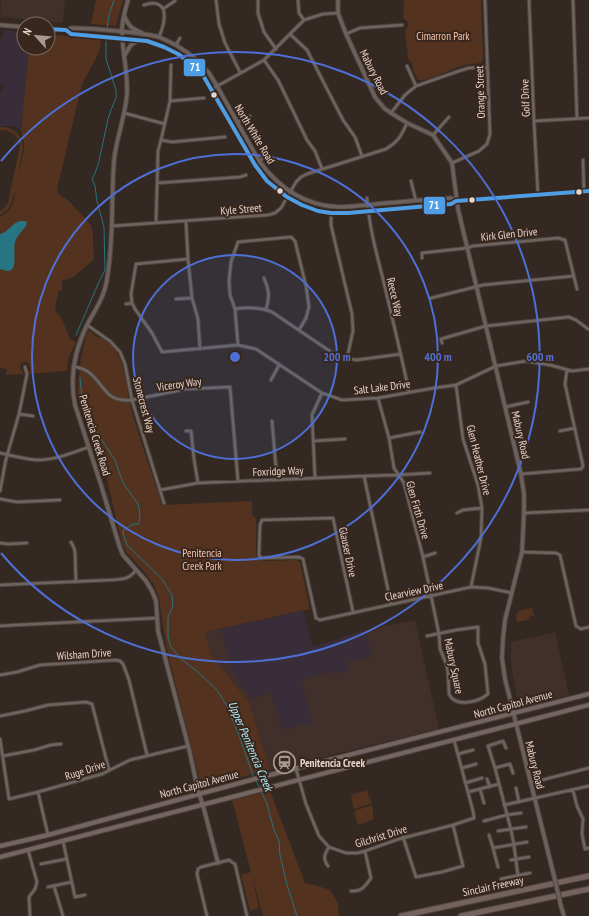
<svg xmlns="http://www.w3.org/2000/svg" width="589" height="916" font-family="'PT Sans Narrow',sans-serif">
<style>
.commercial{fill:#412f2b}
.industrial{fill:#382d39}
.green{fill:#53321f}
.water{fill:#277482}
.lines{fill:none;stroke-linecap:round;stroke-linejoin:round}
.stream{stroke:#277482;stroke-width:1}
.street-casing{stroke:#4e443f;stroke-width:4.5}
.secondary-casing{stroke:#4e443f;stroke-width:5.5}
.primary-casing{stroke:#4e443f;stroke-width:6}
.highway-casing{stroke:#4e443f;stroke-width:7}
.street{stroke:#6d6460;stroke-width:2.5}
.secondary{stroke:#6c605c;stroke-width:3.5}
.primary{stroke:#746562;stroke-width:4}
.highway{stroke:#73625e;stroke-width:5}
.secondary-bridge-casing{stroke:#4e443f;stroke-width:5.5;stroke-linecap:butt}
.secondary-bridge{stroke:#6c605c;stroke-width:3.5}
.bus-1-casing{stroke:#39261c;stroke-width:7}
.bus-1{stroke:#4d9ee5;stroke-width:4}
.ring{fill:none;stroke:#4e70d6;stroke-width:2}
.bus-dot{fill:#e3d6cf;stroke:#39261c;stroke-width:1.5}
.labels{text-anchor:middle;dominant-baseline:central;stroke-width:4;stroke-linejoin:round;paint-order:stroke}
.park-label{font-size:11px;fill:#f8c5ac;stroke:#39261c}
.street-label{font-size:11px;fill:#e3d6cf;stroke:#39261c}
.poi-label{font-size:11px;font-weight:bold;fill:#e3d6cf;stroke:#39261c;text-anchor:start}
.water-label{font-size:12px;font-style:italic;fill:#acecfb;stroke:#39261c}
.centre{fill:#4e70d6;stroke:#39261c;stroke-width:2}
.ring-label{font-size:12px;text-anchor:middle;font-weight:bold;fill:#4e70d6;stroke:#39261c;stroke-width:4;stroke-linejoin:round;paint-order:stroke}
.line-badge{stroke:#39261c;stroke-width:1.5}
.badge-label{font-size:11px;text-anchor:middle;font-weight:bold;fill:#fff}
</style>
<rect width="100%" height="100%" fill="#332822"/>
<path class="commercial" d="M1,0H65L63,23L0,17Z
M303,611L313,647L365,630L415,620L439,729L270,770L249,702L211,655L205,632Z
M555,632L569,695L539,702L526,706L522,705L518,701L512,672L511,661V642Z"/>
<path class="industrial" d="M5,30L24,32V48H29L21,130L18,128L13,126H0V95L4,86L0,83V41Z
M303,611L313,647L366,630L372,656L351,661L350,659L347,660L349,670L335,674L334,671L301,680L312,723L302,726L301,724L283,730L271,692L252,699L233,673L221,629Z"/>
<path class="green" d="M96,0H123L116,26L91,24Z
M404,0H481L483,57L482,62L481,63C475,64 470,64 464,65C453,68 429,82 418,80L413,70L412,63L408,59L405,31L408,26V22L403,18Z
M48,34L101,40L100,48L97,56L82,84L57,189L58,194L69,201L91,225L93,236L94,259L75,276L62,281V290L58,292L55,310L58,314L62,319L70,339L76,342L68,359L67,371L29,374C30,369 32,364 26,362L22,363C18,368 21,370 24,374L6,375L7,369L0,368V217C10,212 13,205 15,195L14,194C12,204 9,211 0,215V211L5,207L8,202L20,146C18,135 11,130 0,130V127C13,127 22,134 23,147L18,177L24,149V144L21,130L29,48H48Z
M89,331L92,332C95,339 99,336 104,339C112,344 119,355 122,364C127,377 127,394 131,408C140,441 152,473 162,505L252,501V515L256,518V554L257,558L262,561L296,560L300,562L310,609L205,632L211,655L249,702L270,770L204,787L201,785L166,646L159,598L154,585L142,569L127,553L122,543L105,471L89,430L78,398V385L81,357L87,333Z
M532,608L534,616L529,617V620L517,622L516,616L518,611Z
M367,790L369,798H370L372,803L354,809L351,796L353,795V794Z
M270,791L305,883L318,886L330,890L338,903L339,916H263L252,875L259,908L250,911L241,875L251,872L232,800Z
M372,805L374,819L358,825L354,811Z"/>
<path class="water" d="M21,221H26L27,224C24,230 17,235 15,242C12,253 21,278 0,269V234C9,232 11,223 21,221Z"/>
<g class="lines">
<path class="stream" d="M107,28L109,15L114,0
M99,161L108,119L111,110L116,98V90L106,59V39
M76,335L86,312L99,282L105,270L104,227L97,201L95,186L92,179L95,173L99,162
M80,378L82,398L90,418L98,434L115,460L123,483L138,504L140,514L139,524H134L124,529L123,533L127,545L162,579L172,595L173,606L168,617V638L171,647L181,659L197,671L217,690L227,706L233,721L239,735L254,778
M256,781L260,788
M261,791L267,804L274,830L279,841L280,855L287,885L297,916"/>
<defs>
<path id="street" d="M216,0L219,24L225,43L240,72
M258,0V13L264,32L276,49
M298,0L299,13L304,20
M529,0L534,121L538,195
M573,0L577,118
M144,5C156,1 166,4 164,19C164,25 161,32 159,37
M163,9L175,1
M346,34L360,28L402,25
M291,35L307,50L343,120L355,137L362,156
M176,45L180,38
M264,60L278,80L307,140L315,151L322,169
M407,66L416,86
M212,89L264,60L304,20L323,14L338,13
M170,101L204,98
M124,113L165,124
M391,113L405,95L416,86L459,71L469,68L487,67
M534,121L589,118
M238,122L250,116
M433,135L449,117
M161,140L172,142L225,137
M583,160L584,191
M259,161L268,155
M452,163L479,151L487,144L490,134L485,0
M411,181L416,201
M157,183L240,177L246,175
M367,198C369,225 376,252 383,279C392,317 401,354 409,392
M331,213V225L352,314L353,331L347,358
M186,222L188,259L192,298L198,319L200,349
M156,223L158,151L161,140L170,101L171,65
M112,226L268,215L275,213L281,208L296,182L301,177L307,174L386,149C399,141 401,136 407,123
M422,258V253L467,248L473,246L558,238L565,240L577,289
M188,259L136,264L131,294L132,303L135,309L152,333L162,352L238,345L256,349L322,393L342,400L378,398L434,388L456,385L496,366L526,361L550,365L572,371L589,369
M264,278C269,290 270,297 266,309
M431,298L483,285L574,276
M176,299L192,298
M126,304L132,303
M235,309C248,307 260,307 272,312L337,356L347,358L356,360L401,354
M87,325L110,341L120,352L125,364L132,400L164,503
M442,343L441,339L486,326L569,317L576,320L588,329
M238,345L235,309L230,295L229,281L231,262L238,242L291,237L295,241L306,286L309,307L306,318L299,330
M73,366C80,368 86,369 91,374C107,389 106,402 132,400L186,389L230,387L238,481
M271,380L279,365
M456,385L463,439L478,485L482,508L481,538L471,587
M378,398L389,438L394,468L404,483L423,557L439,634L440,649L446,663L448,672L449,694C455,708 479,702 488,694L485,664L478,643V627L456,630L427,636
M505,407L528,402
M19,414L33,416
M272,421L277,480
M186,431H191L194,459L198,483
M560,431L575,428
M389,438L420,432
M313,441L345,439
M0,453C12,456 24,459 37,460C55,460 72,453 89,447
M521,474L581,469L583,466L565,384L567,370
M364,476L391,604
M315,478L312,415L322,393
M160,490L198,483L364,476L398,475L430,473
M0,491L6,459L19,414L27,374L25,367
M0,499L17,502L60,500
M457,513L463,510L482,508
M524,513L589,510
M71,542L74,548L75,552L76,582
M0,543L8,544L27,543
M522,552L556,553L560,555L576,626L581,629L589,627
M423,557L435,553
M0,585L110,580C122,579 129,580 136,570
M353,612L333,518L262,520L260,525L259,555L261,558L299,557L303,559L316,618L320,620L471,587L488,588L512,593
M0,626L16,625L157,618
M0,675L17,672L40,665L116,660L120,661L123,664L129,680L147,755
M0,716L25,711L48,705L86,702L92,704L109,770
M0,739L9,799L38,792L102,774L130,760L188,746
M506,748L503,741L488,746L495,768L511,830L514,845L518,876
M458,754L473,750
M3,756L34,750L51,745L61,744
M462,768L476,764
M495,768L510,764L513,773
M296,769L306,804L319,836L329,847L346,853H358L365,851L399,839L453,825L474,818L473,811L454,740
M487,779L490,787
M465,783L482,778
M530,783L589,768
M516,788L519,802
M480,789L484,803
M573,790L577,806L583,819L582,834L585,849L589,848
M38,792L48,835
M468,792L499,784
M504,805L589,786
M484,821L506,815L521,813
M498,831L526,827
M489,835L493,848L498,867
M403,837L416,877L442,872L463,866L453,825
M63,841L75,897L85,895
M493,848L527,842
M28,850L37,882L35,889L29,897L30,916
M511,860L529,857
M41,864L66,859
M328,866C322,858 325,854 329,847
M501,879L530,873
M54,886L63,916
M48,887L72,882
M351,891C362,892 365,886 371,878L365,851
M207,916L197,874L198,869L201,867L229,860L233,863L235,864L247,916"/>
<path id="secondary" d="M128,0C125,10 122,20 122,30C122,51 128,72 127,93C126,115 116,138 114,161C111,200 114,240 107,279C105,295 96,309 88,323C75,349 69,376 75,405L101,485L120,548L123,555L146,581L152,591L156,601L158,631L189,749L198,790L204,809L218,863
M338,0V13L346,34L375,97L384,108L391,113L407,123L433,135L452,163L458,209L521,474L524,494V513L522,552L505,620L503,638L502,658L505,679L554,876
M124,15C129,27 131,28 142,33
M0,25L24,27
M48,29L66,30L71,34L147,41C170,48 189,58 204,77L255,165L267,181L279,191L287,197L302,205L318,211L331,213H348L451,204L456,201L589,191
M66,30L72,28L95,29L128,32L150,35L159,37L176,45L188,53L198,61L209,73L217,86L259,161C279,188 305,206 339,207C351,207 364,205 376,204C398,202 419,200 441,199L451,198L456,201
M124,56L131,45L139,40
M561,906L564,916"/>
<path id="primary" d="M0,846L48,835L262,777L589,694
M0,857L589,705"/>
<path id="highway" d="M401,916L589,876
M461,916L589,889"/>
</defs>
<use href="#street" class="street-casing"/>
<use href="#secondary" class="secondary-casing"/>
<use href="#primary" class="primary-casing"/>
<use href="#highway" class="highway-casing"/>
<use href="#street" class="street"/>
<use href="#secondary" class="secondary"/>
<use href="#primary" class="primary"/>
<use href="#highway" class="highway"/>
<defs>
<path id="secondary-bridge" d="M554,876L561,906"/>
</defs>
<use href="#secondary-bridge" class="secondary-bridge-casing"/>
<use href="#secondary-bridge" class="secondary-bridge"/>
<defs>
<path id="bus-1" d="M48,29L66,30L71,34L147,41L164,47L178,54L192,64L204,77L255,165L267,181L287,197L302,205L318,211L331,213H348L451,204L456,201L589,191"/>
</defs>
<use href="#bus-1" class="bus-1-casing"/>
<use href="#bus-1" class="bus-1"/>
</g>
<circle cx="235" cy="357" r="102" fill="#4e70d6" fill-opacity=".12"/>
<g class="ring">
<circle cx="235" cy="357" r="102"/>
<circle cx="235" cy="357" r="203"/>
<path d="M1 161A305 305 0 1 1 1 553"/>
</g>
<defs>
<symbol id="station-ring" viewBox="-11 -11 22 22"><circle r="9.5" fill="#39261c" stroke="#a59992" stroke-width="1.5"/><path d="M-3-6H3Q5-6 5-4V2Q5 4 3 4L4.5 6H3L1.5 4h-3L-3 6H-4.5L-3 4Q-5 4-5 2V-4Q-5-6-3-6ZM-3.5-4v3h7v-3ZM-3.5 1v1.5H-2V1ZM2 1v1.5H3.5V1Z" fill="#a59992"/></symbol>
</defs>
<g fill-rule="evenodd">
<use href="#station-ring" x="272" y="750" width="25" height="25"/>
</g>
<g class="bus-dot">
<circle cx="214" cy="95" r="3.5"/>
<circle cx="280" cy="191" r="3.5"/>
<circle cx="579" cy="192" r="3.5"/>
<circle cx="472" cy="200" r="3.5"/>
</g>
<g class="labels">
<g class="park-label">
<text x="443" y="36">Cimarron Park</text>
<text x="202" y="553">Penitencia<tspan x="202" dy="13">Creek Park</tspan></text>
</g>
<g class="street-label">
<text transform="translate(374 72) rotate(63)">Mabury Road</text>
<text transform="translate(480 92) rotate(-92)">Orange Street</text>
<text transform="translate(525 98) rotate(-92)">Golf Drive</text>
<text transform="translate(255 134) rotate(59)">North White Road</text>
<text transform="translate(241 209) rotate(-5)">Kyle Street</text>
<text transform="translate(509 234) rotate(-6)">Kirk Glen Drive</text>
<text transform="translate(395 297) rotate(77)">Reece Way</text>
<text transform="translate(179 384) rotate(-8)">Viceroy Way</text>
<text transform="translate(382 387) rotate(-7)">Salt Lake Drive</text>
<text transform="translate(144 405) rotate(75)">Stonecrest Way</text>
<text transform="translate(95 435) rotate(73)">Penitencia Creek Road</text>
<text transform="translate(521 435) rotate(77)">Mabury Road</text>
<text transform="translate(479 460) rotate(76)">Glen Heather Drive</text>
<text transform="translate(278 471) rotate(-2)">Foxridge Way</text>
<text transform="translate(418 510) rotate(74)">Glen Firth Drive</text>
<text transform="translate(348 552) rotate(78)">Glauser Drive</text>
<text transform="translate(414 591) rotate(-12)">Clearview Drive</text>
<text transform="translate(84 654) rotate(-4)">Wilsham Drive</text>
<text transform="translate(454 666) rotate(78)">Mabury Square</text>
<text transform="translate(513 704) rotate(-15)">North Capitol Avenue</text>
<text transform="translate(535 765) rotate(76)">Mabury Road</text>
<text transform="translate(85 770) rotate(-18)">Ruge Drive</text>
<text transform="translate(199 784) rotate(-15)">North Capitol Avenue</text>
<text transform="translate(381 836) rotate(-17)">Gilchrist Drive</text>
<text transform="translate(493 886) rotate(-12)">Sinclair Freeway</text>
</g>
<g class="poi-label">
<text x="300" y="763">Penitencia Creek</text>
</g>
<g class="water-label">
<text transform="translate(251 746) rotate(67)">Upper Penitencia Creek</text>
</g>
</g>
<circle cx="235" cy="357" r="6" class="centre"/>
<g class="ring-label">
<text x="337" y="361">200 m</text>
<text x="438" y="361">400 m</text>
<text x="540" y="361">600 m</text>
</g>
<g class="line-badge">
<rect x="183" y="58" width="23" height="19" rx="4" fill="#4d9ee5"/>
<rect x="423" y="196" width="23" height="19" rx="4" fill="#4d9ee5"/>
</g>
<g class="badge-label">
<text x="195" y="71">71</text>
<text x="434" y="209">71</text>
</g>
<g transform="translate(36 36) rotate(297)"><circle r="19" fill="#39261c" stroke="#7d6c64"/>
<path d="M0-3L7 15L0 10L-7 15Z" fill="#a59992"/>
<text y="-6" font-size="11" font-weight="bold" text-anchor="middle" fill="#e3d6cf">N</text>
</g>
</svg>
